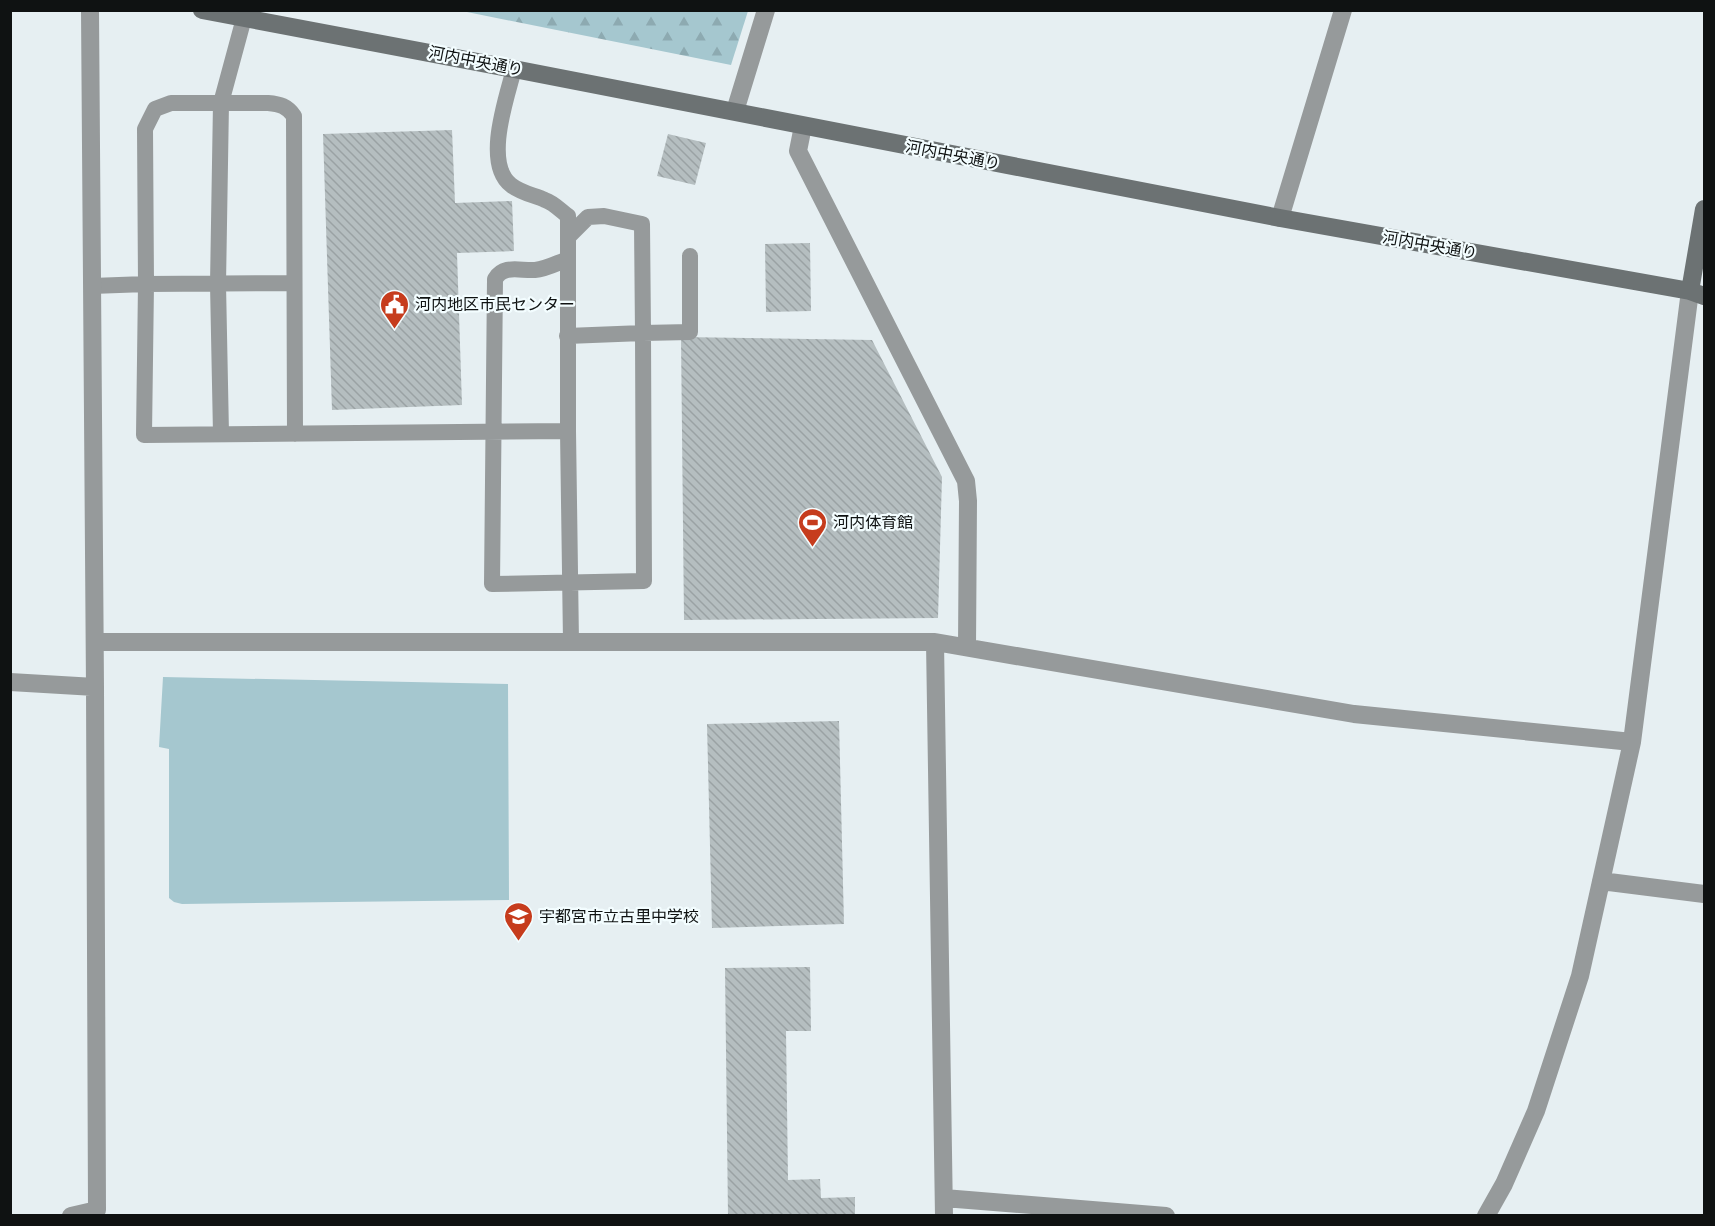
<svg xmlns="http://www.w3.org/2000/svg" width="1715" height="1226" font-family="'Work Sans','Noto Sans JP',sans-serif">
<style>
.forest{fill:url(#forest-firs)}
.pitch{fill:#a5c7cf}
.building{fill:url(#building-back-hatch)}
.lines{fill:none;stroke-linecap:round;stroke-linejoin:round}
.lane{stroke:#969a9b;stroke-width:16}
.street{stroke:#969a9b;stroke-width:18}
.secondary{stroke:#6c7273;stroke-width:18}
.labels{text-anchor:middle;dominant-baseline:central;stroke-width:4.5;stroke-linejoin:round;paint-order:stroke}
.street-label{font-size:16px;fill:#0f1212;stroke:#f3fdff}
.poi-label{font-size:16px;fill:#0f1212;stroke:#f3fdff;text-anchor:start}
</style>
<defs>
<pattern id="forest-firs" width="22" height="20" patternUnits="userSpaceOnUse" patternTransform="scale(1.5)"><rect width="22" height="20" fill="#a5c7cf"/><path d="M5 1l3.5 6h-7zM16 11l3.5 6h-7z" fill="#8daab1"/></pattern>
<pattern id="building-back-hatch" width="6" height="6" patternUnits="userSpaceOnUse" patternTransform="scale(1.5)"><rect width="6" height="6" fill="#b5bec0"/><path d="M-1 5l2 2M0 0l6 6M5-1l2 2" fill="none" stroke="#9aa2a4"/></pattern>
</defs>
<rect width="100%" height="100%" fill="#e6eff2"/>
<path class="forest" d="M462,11H748L731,65Z"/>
<path class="pitch" d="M163,677L508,684L509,900L182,904L174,902L169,898V749L159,747Z"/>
<path class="building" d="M452,130L455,203L512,201L514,251L457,253L462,405L332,410L323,134Z
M668,134L706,143L695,185L657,176Z
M810,243L811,311L766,312L765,244Z
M681,337L872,340L942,477L938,618L684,620Z
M839,721L844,924L712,928L707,724Z
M810,967L811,1031H786L788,1180L820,1179L821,1198L855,1197V1216H728L725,968Z"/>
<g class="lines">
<path class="lane" d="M514,69C507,97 483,163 511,185C521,193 534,195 545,200C554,203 561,211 568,216V431L571,642
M568,237L588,217L604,216L642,224L643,333L690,332V256
M293,283L146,284L145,129L155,109L171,103H268C280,104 287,106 294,116L295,434
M92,286L146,284L144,435L568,431
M567,336L643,333L644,581L492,584L495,279C504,264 520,271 535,270C546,269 557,263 568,259
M221,434L218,284L221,103L244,18"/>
<path class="street" d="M735,111L766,10
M803,126L798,151L966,481L968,501L967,647
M1280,218L1343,10
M95,642H935L1354,714L1632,742
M935,642L944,1216
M10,682L95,687
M1601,881L1704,894
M944,1198L1166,1216
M71,1216L97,1210L95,687L90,10
M1486,1216L1504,1184L1536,1111L1580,976L1632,742L1690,291"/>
<path class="secondary" d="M202,10L514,69L1280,218L1690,291L1704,296
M1690,291L1704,209"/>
</g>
<defs>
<symbol id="civic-pin" viewBox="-11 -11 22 30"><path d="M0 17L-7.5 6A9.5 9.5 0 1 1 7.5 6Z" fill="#c63c1d" stroke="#f3fdff"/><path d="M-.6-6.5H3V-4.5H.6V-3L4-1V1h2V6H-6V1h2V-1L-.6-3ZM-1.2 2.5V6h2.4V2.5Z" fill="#fff"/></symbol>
<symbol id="stadium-pin" viewBox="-11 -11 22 30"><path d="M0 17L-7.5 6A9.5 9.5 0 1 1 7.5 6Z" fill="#c63c1d" stroke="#f3fdff"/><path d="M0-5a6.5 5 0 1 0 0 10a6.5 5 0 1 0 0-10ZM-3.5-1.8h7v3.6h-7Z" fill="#fff"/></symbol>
<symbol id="school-pin" viewBox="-11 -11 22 30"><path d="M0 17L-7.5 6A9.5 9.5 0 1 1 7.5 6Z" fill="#c63c1d" stroke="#f3fdff"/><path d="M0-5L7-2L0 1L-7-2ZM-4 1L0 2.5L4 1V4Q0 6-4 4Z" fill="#fff"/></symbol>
</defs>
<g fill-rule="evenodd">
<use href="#civic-pin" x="378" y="288" width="33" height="45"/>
<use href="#stadium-pin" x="796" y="506" width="33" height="45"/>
<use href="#school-pin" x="502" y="900" width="33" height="45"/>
</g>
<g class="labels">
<g class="street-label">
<text transform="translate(476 61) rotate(11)">河内中央通り</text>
<text transform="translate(953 155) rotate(11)">河内中央通り</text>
<text transform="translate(1430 245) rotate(10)">河内中央通り</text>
</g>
<g class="poi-label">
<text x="415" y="304">河内地区市民センター</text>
<text x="833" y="522">河内体育館</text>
<text x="539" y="916">宇都宮市立古里中学校</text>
</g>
</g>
<rect width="1715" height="1226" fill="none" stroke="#0f1212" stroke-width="24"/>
</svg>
